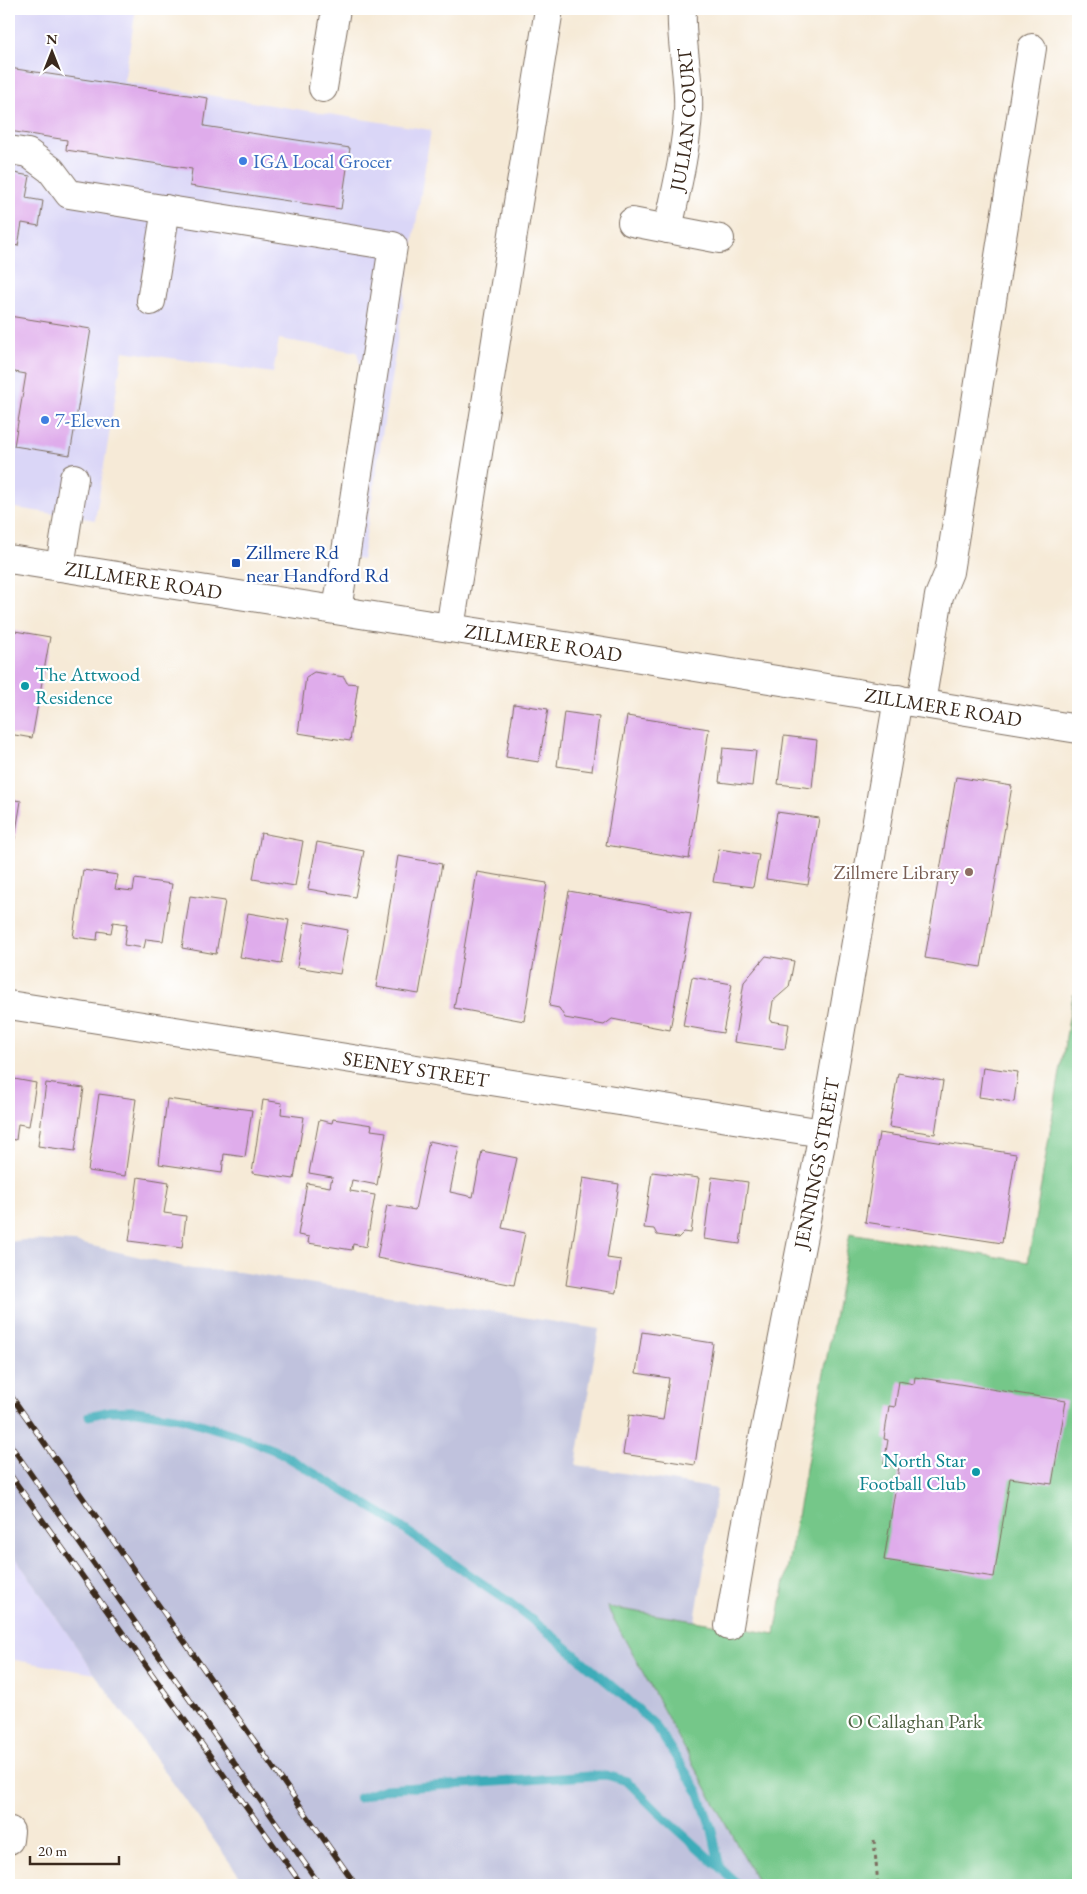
<svg xmlns="http://www.w3.org/2000/svg" width="1087" height="1894" font-family="'EB Garamond',serif">
<style>
.built{fill:#dad6f7}
.industrial{fill:#c0c2dd}
.green{fill:#75c789;stroke:#587854}
.lines{fill:none;stroke-linecap:round;stroke-linejoin:round}
.stream{stroke:#3cacb9;stroke-width:9}
.building{fill:#dfaceb}
.minor-casing{stroke:#7c6d5f;stroke-width:30}
.major-casing{stroke:#7c6d5f;stroke-width:30}
.path{stroke:#7c6d5f;stroke-width:3;stroke-dasharray:4 4;stroke-linecap:butt}
.minor{stroke:#fff;stroke-width:28}
.major{stroke:#fff;stroke-width:28}
.rail-casing{stroke:#3b2a1e;stroke-width:5.5}
.rail{stroke:#fff;stroke-width:4;stroke-dasharray:11;stroke-linecap:butt}
.shop-dot{fill:#3f7fe0;stroke:#fff;stroke-width:2}
.transit-dot{fill:#1a4fb4;stroke:#fff;stroke-width:2}
.culture-dot{fill:#0f9aa8;stroke:#fff;stroke-width:2}
.education-dot{fill:#8d6e63;stroke:#fff;stroke-width:2}
.labels{text-anchor:middle;dominant-baseline:central;stroke-width:4.5;stroke-linejoin:round;paint-order:stroke}
.street-label{font-size:20px;fill:#3b2a1e;stroke:#fff}
.shop-label{font-size:20px;fill:#366cbe;stroke:#fff;text-anchor:start}
.transit-label{font-size:20px;fill:#164399;stroke:#fff;text-anchor:start}
.culture-label{font-size:20px;fill:#0d838f;stroke:#fff;text-anchor:start}
.education-label{font-size:20px;fill:#785e54;stroke:#fff;text-anchor:end}
.park-label{font-size:20px;fill:#4f6143;stroke:#fff}
</style>
<rect width="100%" height="100%" fill="#fff"/>
<filter id="ink" filterUnits="userSpaceOnUse"><feTurbulence type="fractalNoise" baseFrequency=".02" numOctaves="2"/><feDisplacementMap in="SourceGraphic" scale="10" xChannelSelector="R" yChannelSelector="G"/><feConvolveMatrix kernelMatrix="1 2 1 2 8 2 1 2 1" color-interpolation-filters="sRGB"/></filter>
<filter id="wash" filterUnits="userSpaceOnUse"><feTurbulence type="fractalNoise" baseFrequency=".0096" numOctaves="4" result="noise"/><feDisplacementMap in="SourceGraphic" scale="20" xChannelSelector="R" yChannelSelector="G"/><feGaussianBlur stdDeviation="1.12" result="paint"/><feColorMatrix in="noise" values="0 0 0 0 0 0 0 0 0 0 0 0 0 0 0 0 0 1.4 0 .05"/><feComposite in="paint" operator="in"/></filter>
<g filter="url(#wash)">
<rect width="100%" height="100%" fill="#f6ead7"/>
<path class="built" d="M9,9H136L124,82L431,130L362,560L334,555L361,369L357,352L279,339L273,373L123,351L95,520L9,507Z
M9,1548L95,1674L9,1659Z"/>
<path class="industrial" d="M24,1240L75,1242L192,1269L239,1272L599,1329L576,1465L717,1489L695,1621L608,1607L756,1879L758,1885H246L95,1674L9,1548V1242Z"/>
<path class="green" d="M1073,995H1078V1885H758L756,1879L607,1607L775,1634L850,1233L1028,1262Z"/>
<g class="lines">
<path class="stream" d="M89,1416L109,1411H136L180,1418L233,1434L279,1452L382,1514L509,1602L554,1637L627,1699L655,1725L698,1791L712,1830L720,1868
M359,1798L385,1789L606,1775L627,1781L658,1812L739,1885"/>
</g>
<g id="blocks">
<path class="building" d="M9,68L208,98L204,126L350,148L341,209L190,186L192,169L66,150L67,140L9,131Z
M9,172L30,176L26,198L43,201L39,226L22,223L18,246L9,244Z
M9,316L91,329L70,455L14,446L26,374L9,371Z
M9,630L50,637L32,738L9,734Z
M314,672L344,677L347,683L358,684L350,741L298,733L306,677Z
M514,704L548,709L539,762L506,757Z
M564,712L599,717L592,771L557,766Z
M627,716L709,729L689,859L606,845Z
M784,736L817,740L812,788L778,784Z
M723,748L756,751L752,786L719,782Z
M956,777L1012,786L981,967L925,958Z
M9,799L21,801L10,867H9Z
M777,812L819,818L808,885L766,879Z
M261,833L303,841L295,886L253,879Z
M317,842L364,851L355,897L308,889Z
M719,849L759,855L753,887L713,882Z
M398,856L442,864L419,994L376,987Z
M83,870L118,875L115,889L133,891L135,879L172,884L163,941L146,939L144,948L124,945L127,924L113,922L111,933L98,931L97,940L73,937Z
M477,872L547,883L524,1021L454,1008Z
M569,891L691,913L670,1030L612,1019L604,1025L565,1018L559,1008L549,1006Z
M190,896L225,901L216,954L182,948Z
M248,913L289,920L281,964L240,957Z
M305,922L348,930L340,974L297,967Z
M766,956L794,961L789,987L773,1001L770,1021L789,1024L785,1049L734,1042L744,982Z
M692,977L732,984L723,1033L683,1026Z
M983,1067L1018,1072L1014,1102L979,1097Z
M898,1073L943,1081L935,1134L889,1127Z
M9,1078L36,1083L29,1126L18,1124L16,1140L9,1139Z
M46,1083L84,1088L75,1151L38,1146Z
M99,1094L136,1099L125,1176L88,1171Z
M167,1099L252,1110L245,1157L224,1154L222,1173L159,1164Z
M263,1100L282,1103L281,1114L304,1117L294,1179L252,1173Z
M333,1119L372,1125L371,1130L386,1132L377,1185L352,1180L350,1191L375,1195L366,1247L353,1244L352,1250L308,1243L309,1237L298,1235L307,1183L330,1187L332,1177L309,1173L319,1120L332,1123Z
M879,1133L1016,1154L1002,1243L865,1222Z
M429,1141L459,1147L450,1192L473,1197L482,1151L517,1158L502,1228L525,1233L514,1285L377,1258L387,1205L415,1210Z
M652,1172L699,1178L691,1233L684,1232L678,1238L657,1235L654,1229L644,1228Z
M138,1177L169,1182L164,1213L186,1216L182,1248L129,1241Z
M712,1177L748,1182L740,1244L704,1239Z
M583,1178L619,1184L607,1258L621,1260L616,1293L566,1285Z
M642,1332L713,1343L695,1465L623,1454L629,1415L663,1420L669,1378L636,1373Z
M915,1377L1066,1401L1052,1484L1010,1478L994,1577L884,1560L899,1466L884,1464L888,1440L884,1439L889,1406L895,1407L899,1381L914,1384Z"/>
</g>
</g>
<g filter="url(#ink)">
<use href="#blocks" fill-opacity="0" stroke="#7c6d5f" stroke-width="1"/>
<g class="lines">
<defs>
<g id="minor">
<path d="M323,88L336,9"/>
<path d="M9,150L28,153L51,170L69,194L393,246L337,610"/>
<path d="M632,222L720,239"/>
<path id="s1" d="M668,229C676,191 686,151 688,112C690,77 680,43 682,9"/>
<path d="M151,301L166,209"/>
<path d="M60,567L74,478"/>
<path d="M450,628L549,9"/>
<path d="M921,703L939,596L949,572L1032,48"/>
<path id="s2" d="M9,1005L823,1133"/>
<path id="s3" d="M729,1626L745,1532L823,1133L898,699"/>
<path d="M9,1840L10,1831"/>
</g>
<g id="major">
<path id="s4" d="M9,559L603,652L1078,729"/>
</g>
</defs>
<use href="#minor" class="minor-casing"/>
<use href="#major" class="major-casing"/>
<path class="path" d="M874,1840L878,1885"/>
<use href="#minor" class="minor"/>
<use href="#major" class="major"/>
<defs>
<path id="rail" d="M9,1393L356,1885
M9,1443L320,1885
M9,1473L302,1885"/>
</defs>
<use href="#rail" class="rail-casing"/>
<use href="#rail" class="rail"/>
</g>
</g>
<g class="shop-dot">
<circle cx="243" cy="161" r="5"/>
<circle cx="45" cy="420" r="5"/>
</g>
<rect class="transit-dot" x="231" y="558" width="10" height="10" rx="2.5"/>
<g class="culture-dot">
<circle cx="25" cy="686" r="5"/>
<circle cx="976" cy="1472" r="5"/>
</g>
<circle class="education-dot" cx="969" cy="872" r="5"/>
<g class="labels">
<g class="street-label">
<text stroke="none"><textPath href="#s1" startOffset="111">JULIAN COURT</textPath></text>
<text stroke="none"><textPath href="#s4" startOffset="136">ZILLMERE ROAD</textPath></text>
<text stroke="none"><textPath href="#s4" startOffset="541">ZILLMERE ROAD</textPath></text>
<text stroke="none"><textPath href="#s4" startOffset="946">ZILLMERE ROAD</textPath></text>
<text stroke="none"><textPath href="#s2" startOffset="412">SEENEY STREET</textPath></text>
<text stroke="none"><textPath href="#s3" startOffset="471">JENNINGS STREET</textPath></text>
</g>
<g class="shop-label">
<text x="253" y="161">IGA Local Grocer</text>
<text x="55" y="420">7-Eleven</text>
</g>
<g class="transit-label">
<text x="246" y="552">Zillmere Rd<tspan x="246" dy="23">near Handford Rd</tspan></text>
</g>
<g class="culture-label">
<text x="35" y="674">The Attwood<tspan x="35" dy="23">Residence</tspan></text>
<text x="966" y="1460" text-anchor="end">North Star<tspan x="966" dy="23">Football Club</tspan></text>
</g>
<g class="education-label">
<text x="959" y="872">Zillmere Library</text>
</g>
<g class="park-label">
<text x="915" y="1721">O Callaghan Park</text>
</g>
</g>
<rect width="1087" height="1894" fill="none" stroke="#fff" stroke-width="30"/>
<g transform="translate(52 52)" stroke="#ffffff" stroke-width="4" paint-order="stroke">
<path d="M0-4L9 19L0 12L-9 19Z" fill="#3b2a1e"/>
<text y="-8" font-size="14" font-weight="bold" text-anchor="middle" fill="#3b2a1e">N</text>
</g>
<path d="M30 1856v8h89v-8" fill="none" stroke="#3b2a1e" stroke-width="2.5"/>
<text x="38" y="1856" font-size="15" fill="#3b2a1e" stroke="#ffffff" stroke-width="4" paint-order="stroke">20 m</text>
</svg>
